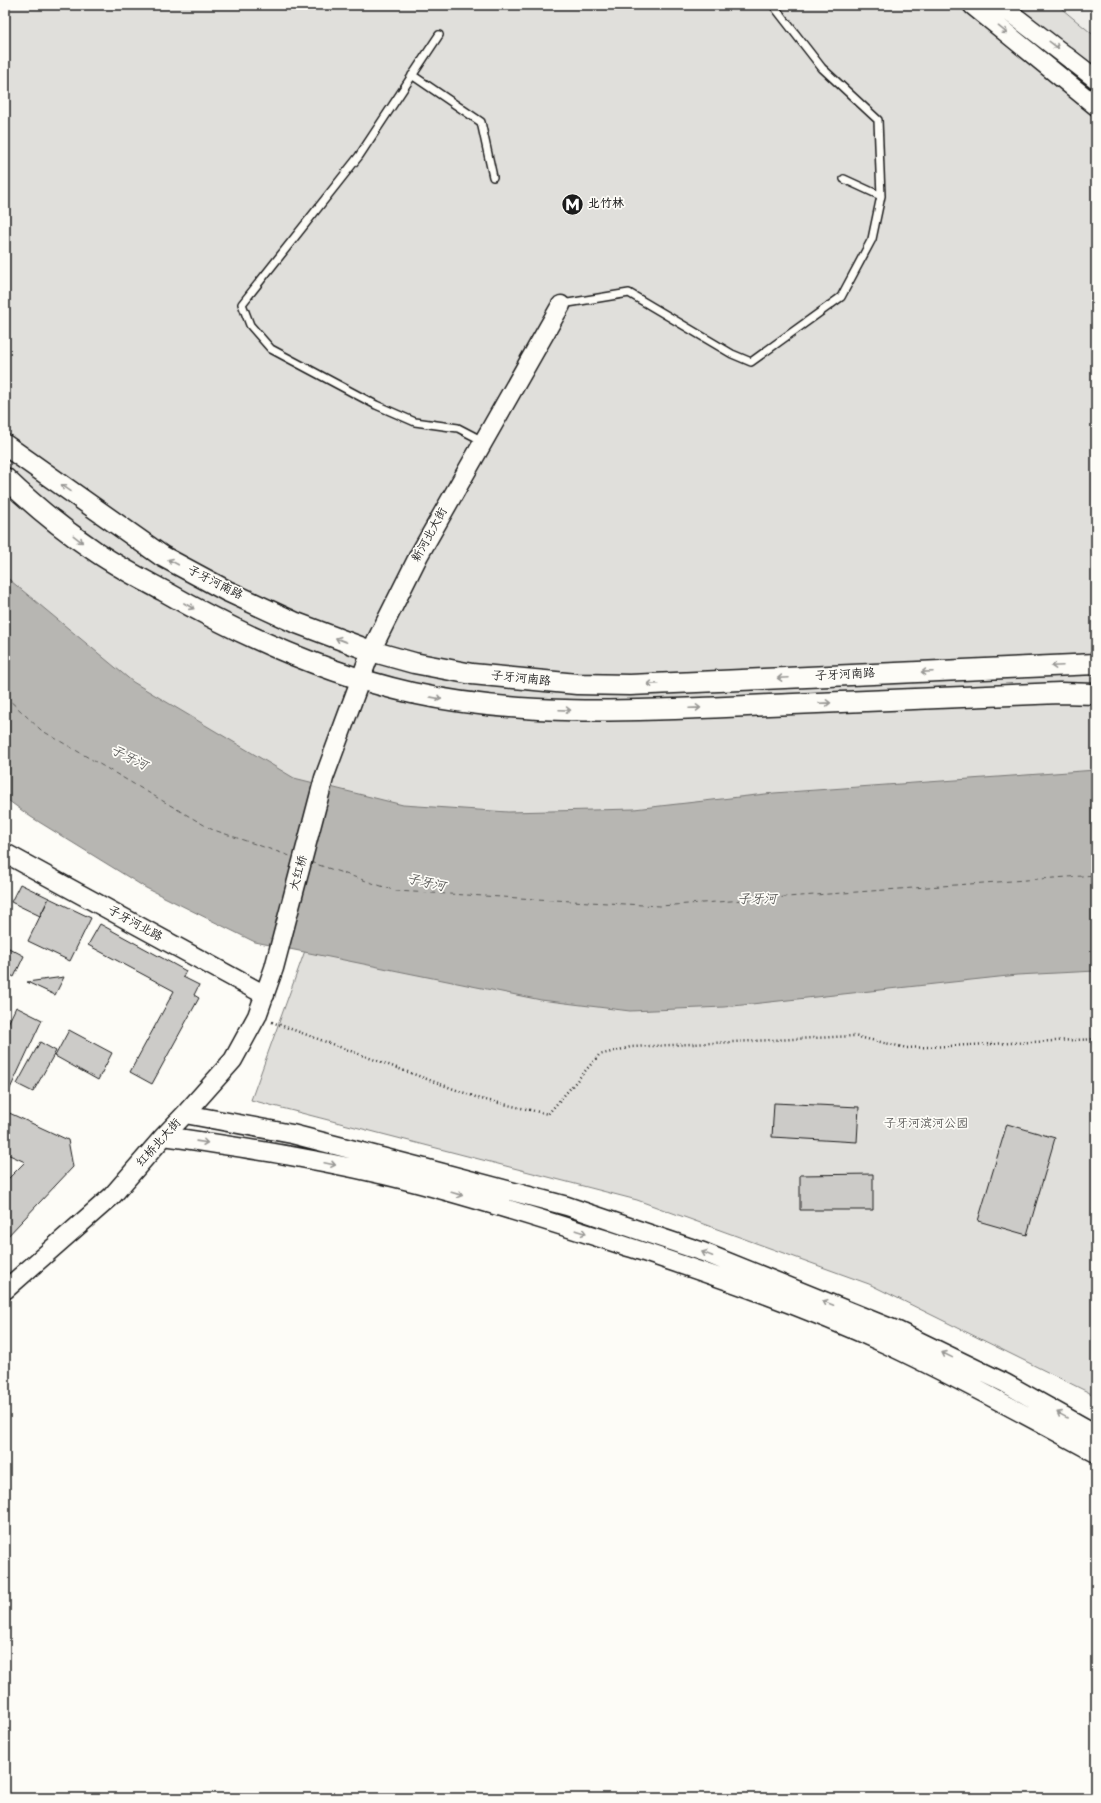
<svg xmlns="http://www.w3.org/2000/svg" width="1101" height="1803" font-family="Mynerve,'LXGW WenKai TC',sans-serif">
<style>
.built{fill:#eeede9}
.green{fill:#e0dfdb;stroke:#7e7e7c}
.water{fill:#b7b6b2;stroke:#797876}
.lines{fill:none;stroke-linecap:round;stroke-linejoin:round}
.ferry{stroke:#5a5a58;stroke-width:1;stroke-dasharray:5 4;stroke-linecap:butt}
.building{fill:#cccbc8;stroke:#1c1c1c}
.service-casing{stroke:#1c1c1c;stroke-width:10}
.tertiary-casing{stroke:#1c1c1c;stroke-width:21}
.secondary-casing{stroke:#1c1c1c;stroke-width:23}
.path{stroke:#1c1c1c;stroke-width:2.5;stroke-dasharray:1 3;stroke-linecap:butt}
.service{stroke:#fdfcf7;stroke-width:7}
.tertiary{stroke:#fdfcf7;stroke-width:18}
.secondary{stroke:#fdfcf7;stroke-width:20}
.rail-casing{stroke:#1c1c1c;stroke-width:4.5}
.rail{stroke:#fdfcf7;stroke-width:3;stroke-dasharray:9;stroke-linecap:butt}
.oneway{stroke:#989794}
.labels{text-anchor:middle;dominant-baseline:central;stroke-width:3.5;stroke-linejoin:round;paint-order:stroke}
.poi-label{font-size:12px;font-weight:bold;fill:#1c1c1c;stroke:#fdfcf7;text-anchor:start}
.street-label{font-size:12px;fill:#1c1c1c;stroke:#fdfcf7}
.park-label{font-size:12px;fill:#575655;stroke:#fdfcf7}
.water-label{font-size:13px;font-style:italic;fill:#5a5a58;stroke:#fdfcf7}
</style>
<rect width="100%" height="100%" fill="#fdfcf7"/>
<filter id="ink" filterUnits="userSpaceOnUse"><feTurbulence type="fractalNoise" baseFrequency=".025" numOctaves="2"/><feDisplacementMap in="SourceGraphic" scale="8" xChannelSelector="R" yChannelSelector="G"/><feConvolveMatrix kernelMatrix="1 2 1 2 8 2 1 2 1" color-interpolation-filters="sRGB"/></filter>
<g filter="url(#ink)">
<path class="built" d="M1057,5H1096V37Z"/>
<path class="green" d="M5,5H1057L1096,37V805L537,834L280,785L5,597Z
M311,934L1096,943V1396L869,1284L637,1200L251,1100Z"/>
<path class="water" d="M5,576L133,682L294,778L403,805L508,812L634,809L774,793L1096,770V971L1017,975L724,1007L630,1011L541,1000L255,942L146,888L31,817L5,798Z"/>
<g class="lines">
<path class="ferry" d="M5,696L41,730L211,829L293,857
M310,862L396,891L660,906L1096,875"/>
</g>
<path class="building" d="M20,884L49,898L40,916L11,902Z
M49,898L91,918L70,961L28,941Z
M100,924L186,971L183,977L199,985L194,995L199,998L152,1084L130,1072L174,991L88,945Z
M5,946L24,956L14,977L5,972Z
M64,977L55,995L27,982Z
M16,1007L42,1020L8,1093L5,1091V1030Z
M69,1030L112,1053L98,1080L55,1056Z
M40,1042L56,1051L33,1092L17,1084Z
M774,1103L859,1107L857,1142L772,1137Z
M5,1111L68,1140L73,1167L5,1239V1182L25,1162L5,1153Z
M1007,1124L1055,1138L1027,1235L978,1221Z
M873,1174V1210H800V1175Z"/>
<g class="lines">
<defs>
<path id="service" d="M439,35L359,156L242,304L250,325L271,349L376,405L415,422L458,428L483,441
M412,75L481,122L493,177
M844,179L881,196
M562,304L629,293L732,354L751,362L841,297L872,239L881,196L878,120L822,68L773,5"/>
<path id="tertiary" d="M972,5L1096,106
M1000,5L1096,79
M5,853L265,995
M185,1114L292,1134L424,1168L567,1206L703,1252L898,1331L1005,1383L1096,1434
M164,1136C247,1148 331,1161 413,1182C487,1201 560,1225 632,1248C719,1277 806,1307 888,1345C959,1378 1027,1416 1096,1453
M5,1290L112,1196L164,1136L185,1114L233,1060L257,1016L274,968L324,778L371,651L419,555L561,305"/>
<path id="secondary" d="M5,445L162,556L227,591L294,622L371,651L414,663L472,674L577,684L630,685L1096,664
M5,478C32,504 61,528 92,549C114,565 140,578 164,591C242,636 324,673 412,693C522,717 635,711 747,706C851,702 955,698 1060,693L1096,694"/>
</defs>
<use href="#service" class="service-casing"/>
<use href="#tertiary" class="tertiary-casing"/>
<use href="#secondary" class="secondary-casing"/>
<path class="path" d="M272,1022L481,1099L548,1114L599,1055L631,1047L854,1036L907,1048L1096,1039
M1096,1198L1094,1209H1096
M1094,1209L1092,1237L1096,1239"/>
<use href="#service" class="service"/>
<use href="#tertiary" class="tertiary"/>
<use href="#secondary" class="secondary"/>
<defs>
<path id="rail" d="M1093,5L1096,7"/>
</defs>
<use href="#rail" class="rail-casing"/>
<use href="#rail" class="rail"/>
</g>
<defs><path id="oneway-shaft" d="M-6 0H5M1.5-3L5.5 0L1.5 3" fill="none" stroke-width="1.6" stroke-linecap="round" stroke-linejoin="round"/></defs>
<g class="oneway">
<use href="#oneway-shaft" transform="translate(1003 30) rotate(39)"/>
<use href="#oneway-shaft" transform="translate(1054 45) rotate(37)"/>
<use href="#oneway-shaft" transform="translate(66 488) rotate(-145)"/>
<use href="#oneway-shaft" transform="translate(78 539) rotate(38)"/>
<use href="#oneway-shaft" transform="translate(173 562) rotate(-152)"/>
<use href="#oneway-shaft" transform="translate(189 606) rotate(30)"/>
<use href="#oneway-shaft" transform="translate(341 640) rotate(-159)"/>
<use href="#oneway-shaft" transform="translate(1057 666) rotate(177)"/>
<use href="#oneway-shaft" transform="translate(927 672) rotate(178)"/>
<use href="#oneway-shaft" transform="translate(783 678) rotate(177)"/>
<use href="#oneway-shaft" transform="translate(653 684) rotate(177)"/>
<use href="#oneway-shaft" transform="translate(436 698) rotate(11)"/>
<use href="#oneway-shaft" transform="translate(825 703) rotate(-2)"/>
<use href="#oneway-shaft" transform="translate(695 708) rotate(-2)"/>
<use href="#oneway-shaft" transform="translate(565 710) rotate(2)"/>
<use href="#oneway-shaft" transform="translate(202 1142) rotate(8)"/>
<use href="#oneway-shaft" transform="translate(330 1164) rotate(12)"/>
<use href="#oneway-shaft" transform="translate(457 1194) rotate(16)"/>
<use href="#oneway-shaft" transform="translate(581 1232) rotate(18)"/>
<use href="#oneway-shaft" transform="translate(707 1254) rotate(-158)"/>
<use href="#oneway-shaft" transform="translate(828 1303) rotate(-158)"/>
<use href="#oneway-shaft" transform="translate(947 1355) rotate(-154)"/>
<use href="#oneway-shaft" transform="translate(1062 1415) rotate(-151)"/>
</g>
</g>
<defs>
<symbol id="metro-disc" viewBox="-11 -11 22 22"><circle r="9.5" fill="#1c1c1c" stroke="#fdfcf7"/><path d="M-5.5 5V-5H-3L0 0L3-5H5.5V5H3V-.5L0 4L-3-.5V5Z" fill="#fff"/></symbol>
</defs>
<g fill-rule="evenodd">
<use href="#metro-disc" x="560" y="192" width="25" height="25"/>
</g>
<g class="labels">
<g class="poi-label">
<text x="588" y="204">北竹林</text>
</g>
<g class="street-label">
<text transform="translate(430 535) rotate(-61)">新河北大街</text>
<text transform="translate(215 583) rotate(27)">子牙河南路</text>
<text transform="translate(845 675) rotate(-3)">子牙河南路</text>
<text transform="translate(521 679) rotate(6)">子牙河南路</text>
<text transform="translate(299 873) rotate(-75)">大红桥</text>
<text transform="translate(135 924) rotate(29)">子牙河北路</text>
<text transform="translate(159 1143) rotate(-48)">红桥北大街</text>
</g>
<g class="park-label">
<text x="926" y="1124">子牙河滨河公园</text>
</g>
<g class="water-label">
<text transform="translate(129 758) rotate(27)">子牙河</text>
<text transform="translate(426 883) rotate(13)">子牙河</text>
<text x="757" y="899">子牙河</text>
</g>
</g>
<rect width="1101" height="1803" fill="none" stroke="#fdfcf7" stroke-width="20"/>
<rect x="10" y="10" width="1081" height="1783" fill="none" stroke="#1c1c1c" stroke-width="1.5" filter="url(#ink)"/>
</svg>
